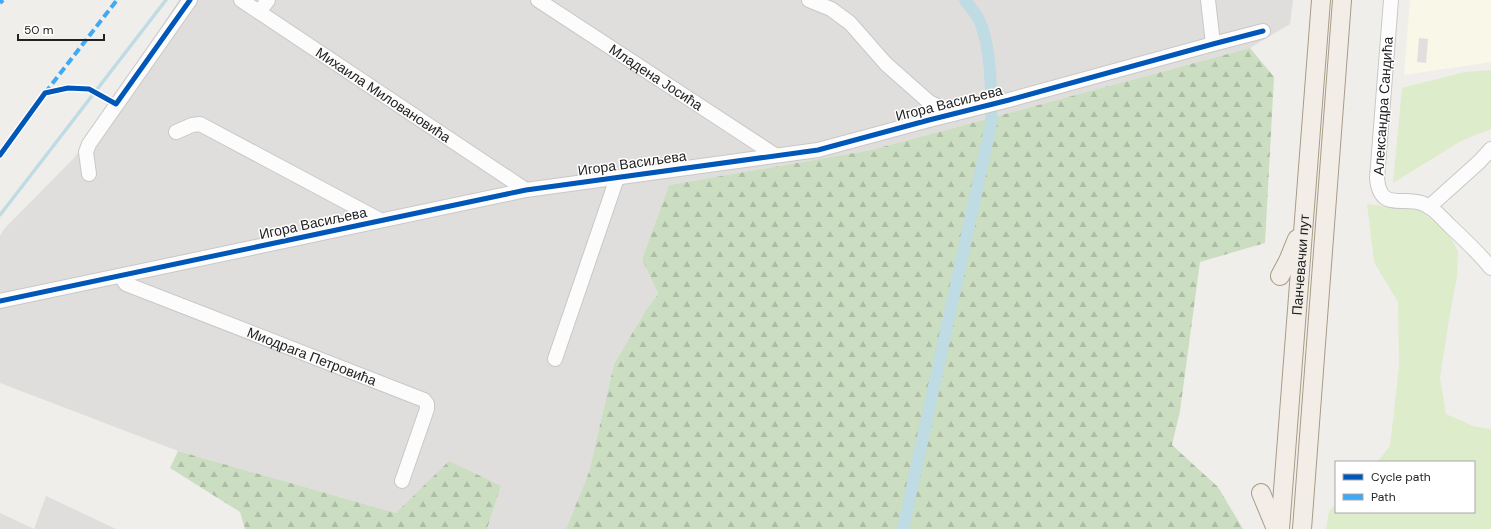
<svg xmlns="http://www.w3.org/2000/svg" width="1491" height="529" font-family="'DM Sans',sans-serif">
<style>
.residential{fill:#dfdedc}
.education{fill:#f8f7e8}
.grass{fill:#ddeccb}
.forest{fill:url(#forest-firs)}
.parking{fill:#e0dfde}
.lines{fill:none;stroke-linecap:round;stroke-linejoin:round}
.stream{stroke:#bfdbe3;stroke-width:3.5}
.canal{stroke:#bfdbe3;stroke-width:12}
.minor-casing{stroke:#c9c8c7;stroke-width:16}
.major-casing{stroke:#a79c86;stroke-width:20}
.minor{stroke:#fdfcfc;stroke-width:14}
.major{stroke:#f3ede7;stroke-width:18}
.quiet{stroke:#3fa9f5;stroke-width:4;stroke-dasharray:8 4;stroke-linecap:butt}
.cycleway-casing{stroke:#fff;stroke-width:8}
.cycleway{stroke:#0057b8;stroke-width:5}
.labels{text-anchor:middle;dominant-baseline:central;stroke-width:3;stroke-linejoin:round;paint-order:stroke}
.street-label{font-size:14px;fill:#222;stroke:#fff}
</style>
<defs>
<pattern id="forest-firs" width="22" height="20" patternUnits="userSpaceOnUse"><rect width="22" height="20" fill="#cbdec1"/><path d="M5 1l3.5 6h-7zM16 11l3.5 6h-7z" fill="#aebea6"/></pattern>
</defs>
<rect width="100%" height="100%" fill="#f0eeeb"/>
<path class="residential" d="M179,0H1293L1290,24L1250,48L871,150L669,185L642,259L658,294L646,310L614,364L589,472L566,529H487L501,486L396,513L178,451L0,383V236L4,229L74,158Z
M46,496L116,529H34Z
M0,513L34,529H0Z"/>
<path class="education" d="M1410,0H1491V62L1404,75Z"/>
<path class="grass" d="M1491,70V129L1461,141L1393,183L1402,88L1465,72Z
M1367,204L1419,210L1443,228L1454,243L1458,252L1457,277L1450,313L1440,378L1446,414L1473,426L1491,429V529H1326L1329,511L1336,504V512H1474V462H1377L1390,446L1399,366L1398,302L1374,262Z"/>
<path class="forest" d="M1250,48L1274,77L1265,243L1200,262L1180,411L1172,445L1218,487L1243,529H566L589,472L614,364L646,310L658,294L642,259L669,185L871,150Z
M178,451L396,513L449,461L501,486L487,529H245L240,512L170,468Z"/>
<path class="parking" d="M1419,38L1428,39L1426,63L1417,62Z"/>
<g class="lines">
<path class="stream" d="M0,215L166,0"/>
<path class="canal" d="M903,529L991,124C992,97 991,44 979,20C976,13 969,6 965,0"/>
<defs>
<g id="minor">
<path id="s1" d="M241,0L526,190"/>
<path id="s2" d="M538,0L775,155"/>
<path d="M809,0L831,9L850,23L886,64L929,102L953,114"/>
<path d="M1208,0L1213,44"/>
<path d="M1391,0L1377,178C1380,213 1404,195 1424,204C1434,208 1442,218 1450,226C1464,239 1478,252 1491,268"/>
<path d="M259,12L268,0"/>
<path d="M176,132L192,125L200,124L380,220"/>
<path d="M89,174L86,152L89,144L190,0"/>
<path d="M1429,207L1479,162L1491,149"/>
<path id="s3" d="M121,277L126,284L424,400L427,404V409L402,481"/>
<path d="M0,301L526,190L818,150L929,120L1009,100L1213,44L1263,31"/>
<path d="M555,359L617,178"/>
</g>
<g id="major">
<path d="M1280,276L1288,261L1297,239"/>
<path d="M1261,493L1276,529"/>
<path id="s4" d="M1280,529L1321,0"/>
<path d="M1302,529L1342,0"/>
</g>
</defs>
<use href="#minor" class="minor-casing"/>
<use href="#major" class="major-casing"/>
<use href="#minor" class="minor"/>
<use href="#major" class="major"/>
<path class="quiet" d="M0,3L3,0
M45,93L117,0"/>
<defs>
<path id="cycleway" d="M0,155L45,93L68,88L89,89L116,104L190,0
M0,301L526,190L818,150L929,120L1009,100L1213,44L1263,31"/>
</defs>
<use href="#cycleway" class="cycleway-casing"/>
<use href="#cycleway" class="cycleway"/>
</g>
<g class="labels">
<g class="street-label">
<text stroke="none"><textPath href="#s2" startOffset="141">Младена Јосића</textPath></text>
<text stroke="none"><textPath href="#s1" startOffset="171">Михаила Миловановића</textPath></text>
<text transform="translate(949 103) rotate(-14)">Игора Васиљева</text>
<text transform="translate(1383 106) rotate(-86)">Александра Сандића</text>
<text transform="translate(632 163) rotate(-8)">Игора Васиљева</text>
<text transform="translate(313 223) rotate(-12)">Игора Васиљева</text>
<text stroke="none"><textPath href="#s4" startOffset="265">Панчевачки пут</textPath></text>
<text stroke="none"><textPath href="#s3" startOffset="208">Миодрага Петровића</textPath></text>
</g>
</g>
<rect x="1335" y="461" width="140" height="52" fill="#ffffff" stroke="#a7a7a7"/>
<rect x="1343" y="474" width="20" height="6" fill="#0057b8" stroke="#a7a7a7"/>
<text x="1371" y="481" font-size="12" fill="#222222">Cycle path</text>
<rect x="1343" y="494" width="20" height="6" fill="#3fa9f5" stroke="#a7a7a7"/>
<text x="1371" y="501" font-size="12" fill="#222222">Path</text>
<path d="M18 34v6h86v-6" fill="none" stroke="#222222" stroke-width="2"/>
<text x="24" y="34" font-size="12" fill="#222222" stroke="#ffffff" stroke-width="3" paint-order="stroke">50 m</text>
</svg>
